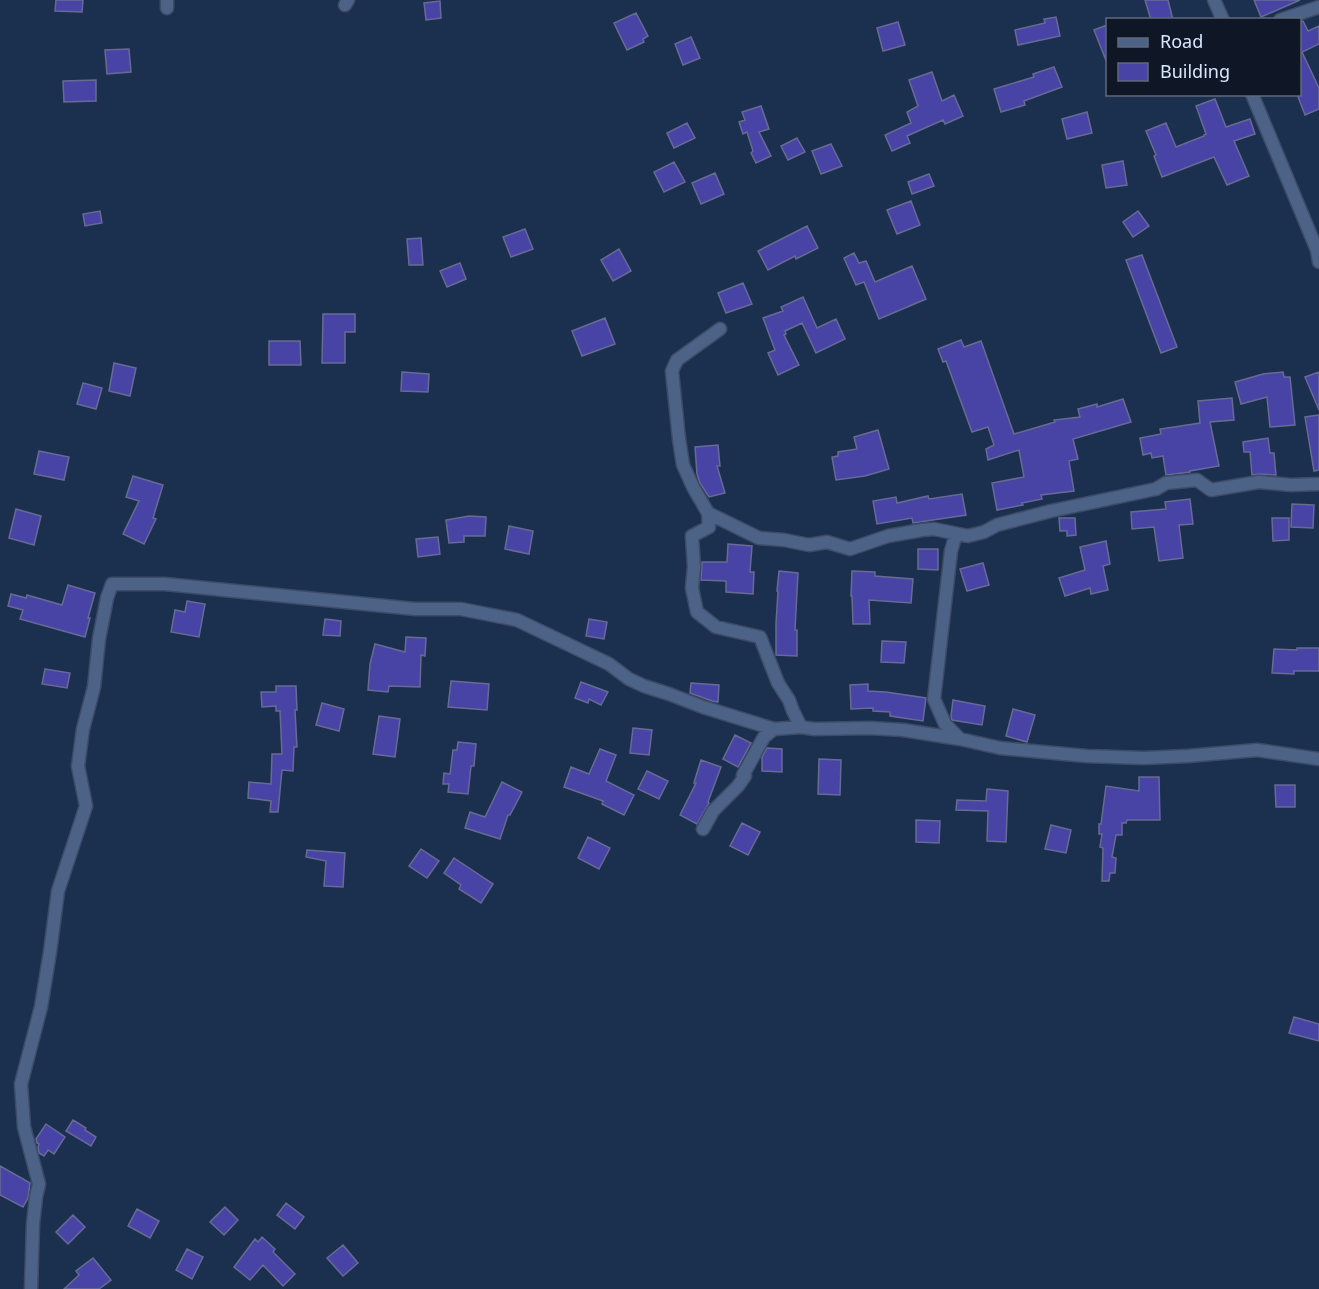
<svg xmlns="http://www.w3.org/2000/svg" width="1319" height="1289" font-family="'Noto Sans',sans-serif">
<style>
.building{fill:#4844a5;stroke:#676b94;stroke-width:1.5}
.lines{fill:none;stroke-linecap:round;stroke-linejoin:round}
.minor-casing{stroke:#3c4c68;stroke-width:15}
.minor{stroke:#4c6286;stroke-width:12}
</style>
<rect width="100%" height="100%" fill="#1b2f4f"/>
<path class="building" d="M56,0H83L82,12L55,11Z
M1145,0H1168L1173,20H1151Z
M1254,0H1300L1261,17Z
M440,1L441,18L426,20L424,3Z
M636,13L648,36L643,39L644,42L627,50L614,23Z
M1056,17L1060,36L1018,45L1015,30L1045,23L1044,19Z
M1303,21L1308,31L1319,26V44L1302,52L1319,88V109L1305,115L1297,94H1299V22Z
M898,22L905,45L883,51L877,28Z
M1107,25V63L1094,30Z
M691,37L700,58L683,65L675,44Z
M129,49L131,72L107,74L105,50Z
M1054,67L1062,87L1024,101L1025,105L1001,112L994,89L1034,77L1033,74Z
M932,72L942,101L954,95L963,116L945,124L943,120L907,136L910,143L892,151L885,135L911,123L907,112L918,106L909,80Z
M96,80V101L64,102L63,81Z
M1215,99L1226,127L1250,119L1255,134L1234,141L1249,176L1227,185L1214,157L1162,177L1154,156L1156,155L1146,131L1166,123L1176,147L1204,136V135L1206,134L1196,106Z
M761,106L769,129L759,132L771,156L756,163L751,153L753,151L747,132L743,134L739,122L745,120L742,112Z
M1087,112L1092,133L1067,139L1062,119Z
M687,123L695,138L674,148L667,133Z
M797,138L805,152L788,160L781,146Z
M831,144L842,166L821,174L812,151Z
M1123,161L1127,185L1106,188L1102,165Z
M674,162L685,182L664,192L654,172Z
M715,173L724,194L701,204L692,183Z
M929,174L934,186L912,194L908,182Z
M911,201L920,225L897,234L887,210Z
M100,211L102,223L85,226L83,214Z
M1138,211L1149,226L1133,237L1123,222Z
M807,226L818,248L796,259L795,256L768,270L758,251Z
M525,229L533,249L511,257L503,237Z
M421,238L423,265H409L407,239Z
M619,249L631,271L613,281L601,260Z
M854,253L859,263L866,261L875,282L912,266L926,299L879,319L864,282L856,285L844,258Z
M1142,255L1177,347L1161,353L1126,260Z
M460,263L466,279L447,287L440,271Z
M743,283L752,304L726,313L718,293Z
M803,297L817,328L836,319L845,339L816,353L802,323L785,331L786,334L784,335L799,365L778,375L768,353L775,350L763,318L783,311L781,307Z
M323,314H355V332H345V363H322Z
M605,318L615,344L582,356L572,331Z
M961,340L964,347L981,341L1014,434L1055,422L1054,420L1080,417L1078,409L1097,404V407L1123,399L1131,422L1073,439L1078,459L1069,461L1074,491L1041,495L1042,499L1022,503L1023,505L997,510L992,483L1024,477L1019,450L988,460L986,449L994,445L988,427L972,432L946,361L943,362L938,349Z
M269,341H300L301,365H269Z
M114,363L136,368L130,396L109,391Z
M402,372L429,374L428,392L401,391Z
M1283,372L1284,377H1290L1295,425L1270,427L1267,397L1241,404L1235,382L1263,374Z
M1319,372V410L1305,377Z
M83,383L102,388L96,409L77,404Z
M1232,398L1234,420L1210,422L1219,466L1190,471V472L1166,475L1163,456L1152,458L1151,453L1143,455L1140,438L1161,434L1160,429L1200,423L1198,401Z
M1319,415V470L1314,471L1305,417Z
M878,430L889,469L865,476L836,480L832,457L838,456V452L857,449L854,437Z
M1268,438L1270,453H1274L1276,475L1259,474L1252,475L1250,452H1244L1243,442Z
M718,445L720,466H717L725,493L709,497L700,483L697,474L695,447Z
M39,451L69,457L64,480L34,474Z
M133,476L163,485L153,518L156,519L144,544L123,534L139,501L126,497Z
M962,494L966,515L913,523L912,518L877,524L873,501L896,497L897,503L928,496L929,499Z
M1190,499L1193,524L1179,525L1183,558L1159,561L1154,527L1132,529L1131,512L1166,509L1165,502Z
M1292,504L1314,505L1313,528L1291,527Z
M16,509L41,516L34,545L9,538Z
M469,516L486,517L485,536H464V542L449,543L446,520Z
M1059,518H1075L1076,535L1067,536V531H1060Z
M1272,518H1289V540L1273,541Z
M509,526L533,531L529,554L505,549Z
M438,537L440,554L418,557L416,539Z
M1106,541L1110,564L1103,566L1108,590L1091,594L1090,588L1065,596L1059,578L1085,570L1080,547Z
M728,544L752,546L750,572H754L753,594L726,592V581L701,580L702,562H727Z
M918,549H938V570L918,569Z
M983,563L989,585L967,591L960,569Z
M779,571L798,573L795,630H797V656L776,655V623L778,592L777,591Z
M852,571L875,572V576L913,579L911,603L869,600L870,624H853L852,596H851Z
M68,585L95,593L88,618H90L85,637L20,619L23,610L8,606L11,594L26,598L27,595L62,605Z
M187,601L205,604L199,637L171,632L175,610L185,612Z
M325,619L341,621L340,636L323,635Z
M589,619L607,622L604,639L586,636Z
M406,637L426,638L425,656L421,655L420,687L389,686L388,692L368,690L370,664L375,644L405,652Z
M882,641L906,642L904,663L881,662Z
M1297,648H1319V671H1294V674L1272,673L1274,649L1297,650Z
M45,669L70,673L67,688L42,684Z
M451,681L489,684L487,710L448,707Z
M581,682L608,692L601,705L589,699L588,703L575,698Z
M691,683L719,685L718,702L712,701L690,693Z
M868,684V691L886,692L926,698L923,721L890,716V712L873,711V708L851,709L850,685Z
M276,686H296L297,710H295L297,747H294L293,771L282,770L278,812H270L271,801L248,798L249,782L271,784L272,754H282L280,711H276V706L262,707L261,692H276Z
M953,700L985,706L982,725L952,720L951,716Z
M322,703L344,709L339,731L316,725Z
M1013,709L1035,715L1027,742L1006,736Z
M379,716L400,719L395,757L373,754Z
M633,728L652,730L649,755L630,753Z
M735,735L751,743L738,767L723,759Z
M458,742L476,744L474,766H471L468,794L448,792L449,784H443L444,773L450,774L453,750H457Z
M767,748L782,749V772L762,771V757Z
M600,749L616,755L606,781L634,795L624,815L602,804L603,801L564,787L571,767L589,774Z
M819,759L841,760L840,795L818,794Z
M701,760L721,767L708,802L709,803L697,824L680,815L696,783H694L696,776Z
M647,771L668,781L659,799L638,789Z
M1139,777H1159L1160,820H1127L1126,823H1122V835H1116L1112,857L1116,858L1115,873H1110L1109,881H1102L1103,848L1100,847L1102,834H1099V824H1101L1106,786L1139,791Z
M502,782L522,792L510,815H508L500,839L465,828L470,812L485,817Z
M1275,785H1295V807H1276Z
M987,789L1008,791L1006,842L987,841L988,811L956,810L957,800L986,801Z
M916,820L940,821L939,843L916,842Z
M742,823L760,832L748,855L730,846Z
M1051,825L1071,830L1066,853L1045,849Z
M588,837L610,848L599,869L578,858Z
M421,849L439,861L427,878L409,866Z
M307,850L345,853L343,887L324,886L326,861L306,857Z
M454,858L493,884L481,903L459,889L461,885L444,873Z
M1294,1017L1319,1024V1041L1289,1033Z
M73,1120L86,1128L85,1130L96,1137L91,1146L66,1131Z
M46,1124L65,1137L54,1154L48,1150L44,1156L39,1153L38,1147L39,1144L37,1143L36,1139Z
M0,1166L30,1183L28,1198L23,1207L0,1195Z
M286,1203L304,1217L295,1229L277,1215Z
M225,1207L238,1220L224,1235L210,1222Z
M137,1209L159,1221L150,1238L128,1226Z
M73,1215L85,1227L68,1244L56,1232Z
M262,1237L275,1249L273,1252L295,1274L283,1286L263,1265L250,1280L234,1267L255,1239L258,1242Z
M343,1245L358,1263L343,1276L327,1258Z
M187,1249L203,1257L192,1279L176,1270Z
M93,1258L111,1280L99,1289H64L79,1275L76,1271Z"/>
<g class="lines">
<defs>
<path id="minor" d="M167,0V8
M1214,0L1223,20
M345,5L348,0
M1280,20L1319,7
M1252,94L1317,250L1319,262
M720,329L677,360L672,371L679,439L683,465L693,487L708,513L709,527L692,536L694,567L692,588L697,612L716,627L760,637L778,683L789,700L793,711L801,727
M708,513L759,538L784,540L809,545L827,542L850,549L888,536L922,530L934,529L968,536L984,532L997,525L1051,511L1156,489L1166,483L1197,480L1211,490L1259,482L1291,485L1319,484
M956,534L951,551L934,699L945,724L960,739
M703,829L713,811L738,786L745,776L743,775L764,737L774,729
M31,1289L33,1224L36,1197L39,1184L24,1127L21,1084L41,1007L50,952L58,891L86,806L78,766L83,729L94,687L99,639L107,598L112,584H165L415,609H461L517,620L609,664L629,679L644,686L669,694L703,707L774,729L801,727L814,729L870,728L903,730L960,739L1000,748L1086,756L1144,758L1188,756L1257,750L1319,759"/>
</defs>
<use href="#minor" class="minor-casing"/>
<use href="#minor" class="minor"/>
</g>
<rect x="1106" y="18" width="195" height="78" fill="#0f1726" stroke="#606a7b" stroke-width="1.5"/>
<rect x="1118" y="38" width="30" height="9" fill="#4c6286" stroke="#606a7b" stroke-width="1.5"/>
<text x="1160" y="48" font-size="18" fill="#d9e6fb">Road</text>
<rect x="1118" y="63" width="30" height="18" fill="#4844a5" stroke="#606a7b" stroke-width="1.5"/>
<text x="1160" y="78" font-size="18" fill="#d9e6fb">Building</text>
</svg>
